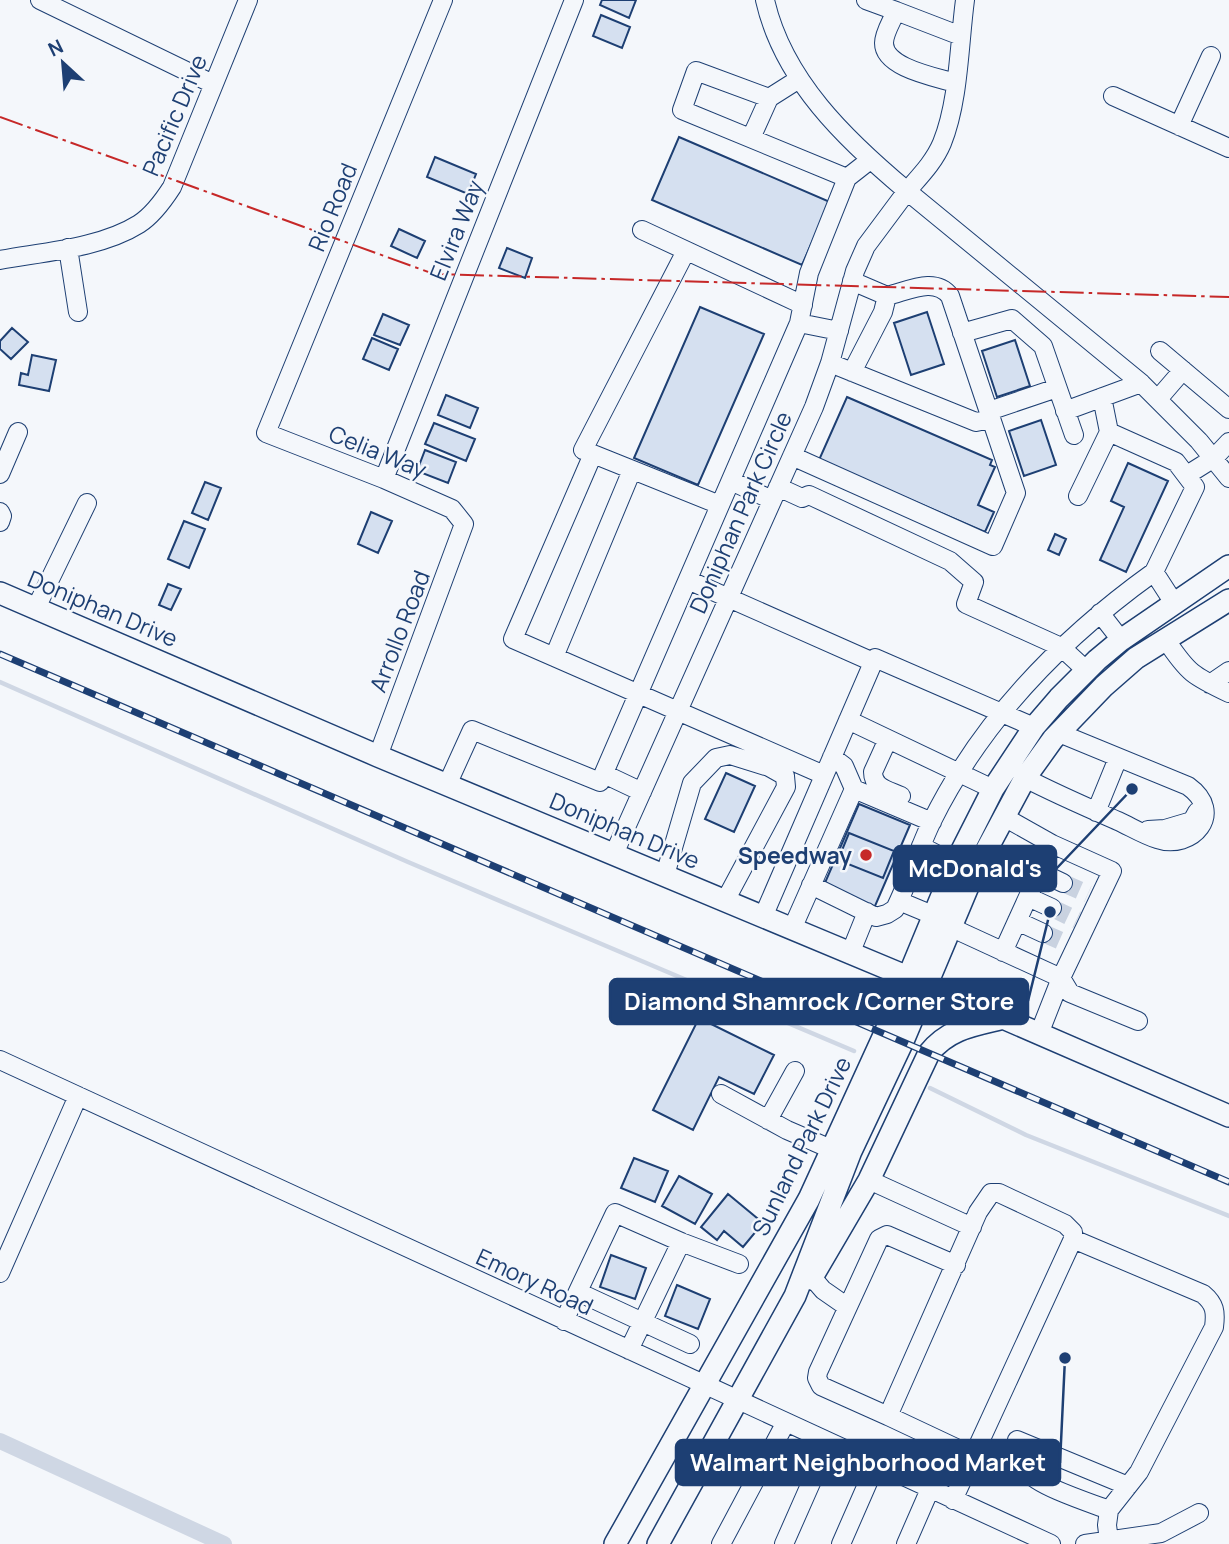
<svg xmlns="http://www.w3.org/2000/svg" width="1229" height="1544" font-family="Manrope,sans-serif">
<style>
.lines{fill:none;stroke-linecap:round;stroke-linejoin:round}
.stream{stroke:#cfd7e4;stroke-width:4.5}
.canal{stroke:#cfd7e4;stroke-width:16}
.building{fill:#d5e0f0;stroke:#1d3f73;stroke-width:2}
.minor-tunnel{stroke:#c9d2e0;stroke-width:18;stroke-dasharray:18 9;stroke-linecap:butt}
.minor-casing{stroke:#1d3f73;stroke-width:20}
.major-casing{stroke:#1d3f73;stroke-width:24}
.minor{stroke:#f4f7fb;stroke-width:18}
.major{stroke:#f4f7fb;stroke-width:21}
.rail-casing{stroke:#1d3f73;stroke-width:7}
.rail{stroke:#f4f7fb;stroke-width:4.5;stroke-dasharray:13;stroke-linecap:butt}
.power{stroke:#c62828;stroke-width:2;stroke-dasharray:24 5 3.5 5;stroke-linecap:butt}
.poi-dot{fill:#c62828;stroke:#f4f7fb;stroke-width:2.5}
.labels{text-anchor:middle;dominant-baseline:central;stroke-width:5;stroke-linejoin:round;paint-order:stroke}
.street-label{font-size:23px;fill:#1d3f73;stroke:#f4f7fb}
.poi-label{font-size:23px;font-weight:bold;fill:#1d3f73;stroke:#f4f7fb;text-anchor:end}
.leader{fill:none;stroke:#1d3f73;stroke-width:2.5}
.callout-dot{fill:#1d3f73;stroke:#f4f7fb;stroke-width:2.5}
.callout{fill:#1d3f73;stroke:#1d3f73;stroke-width:2.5}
.callout-label{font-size:24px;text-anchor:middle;font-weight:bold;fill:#fff}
</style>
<rect width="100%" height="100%" fill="#f4f7fb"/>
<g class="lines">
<path class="stream" d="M0,682L408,862L854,1051
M930,1088L1026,1135L1229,1216"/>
<path class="canal" d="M0,1441L224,1544"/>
</g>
<path class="building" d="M602,0H636L629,18L600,5Z
M601,15L630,27L622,48L593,36Z
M679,137L830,202L802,265L652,200Z
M435,157L476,174L468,194L427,177Z
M399,229L425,241L417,258L391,246Z
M507,248L532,258L525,278L499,268Z
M700,307L764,334L698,485L634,458Z
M927,312L944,364L911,375L894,323Z
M383,314L409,325L400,345L374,335Z
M12,328L28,342L11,359L0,349V341Z
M372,338L398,349L389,370L363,359Z
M1015,340L1030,386L997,397L982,351Z
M32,355L56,360L49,391L19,385L21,373L28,375Z
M446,395L478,408L470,428L438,415Z
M847,397L992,460L990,465L995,467L978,505L994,512L985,532L819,460Z
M1041,420L1056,465L1024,476L1009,431Z
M434,423L475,439L466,461L425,444Z
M425,450L456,462L448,483L417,471Z
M1128,463L1168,481L1126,572L1100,560L1124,507L1111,501Z
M205,482L221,488L208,520L192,513Z
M371,512L392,521L378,553L358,544Z
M184,521L205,529L189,568L168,559Z
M1055,534L1066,539L1059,555L1048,550Z
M168,584L181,589L171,610L159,605Z
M726,773L755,786L734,832L705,819Z
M859,804L910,825L872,913L821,892Z
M849,833L894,851L883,878L838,860Z
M699,1018L774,1055L754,1094L719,1077L693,1130L653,1110Z
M634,1158L668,1171L655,1202L621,1188Z
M679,1176L712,1194L695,1224L662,1206Z
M728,1194L763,1223L743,1247L724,1231L717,1240L701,1227Z
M611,1255L646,1268L635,1299L600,1287Z
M677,1285L710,1299L698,1329L665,1316Z"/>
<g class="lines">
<path class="minor-tunnel" d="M1063,883L1088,894
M1052,908L1077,920
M1043,933L1068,944"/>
<defs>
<path id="minor" d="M40,0L213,84
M765,0C783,80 846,140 907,191C920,176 934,162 942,143C959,101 959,45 965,0
M866,0L896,11
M955,83C936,77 884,68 884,43C884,33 892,21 896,11L961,36
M1113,96L1229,148
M769,98L696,71L682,110L847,178
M1179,126L1211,56
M751,138L769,98L799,79
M642,230L803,305
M68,248L78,312
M686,251L583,450L720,505
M0,260C43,252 101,248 139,224C153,215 163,201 172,187L248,0
M799,323L839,331
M962,333L1012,319L1043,346L1074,435
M1160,351L1229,409
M830,363L976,422L991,419
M852,372L883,312L887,296L852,281
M1102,397L1109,432
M1158,399L1183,370
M989,411L1057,388
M1065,411L1141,383
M593,454L513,639L824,775
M792,456L993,546L1016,493L950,296C935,276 908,291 887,296
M0,474L18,432
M1187,475L1214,458L1229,442
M384,479L574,0
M731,481L772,500
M778,487L802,498L809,495L950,561L974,582L966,604L1061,647L1087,671
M1078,496L1109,432L1176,462L1195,487L1154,572L1174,603
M0,512L2,516L0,522
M688,580L873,662
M36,608L87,503
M1100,613L1121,640
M1166,640C1188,673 1193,676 1229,693
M554,657L632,470
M1210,684L1229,671
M848,720L993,789
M888,739L873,772C873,788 888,790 901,796
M378,756L464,524L452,509L384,479L266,433L443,0
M832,757L844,766L854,789
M604,774L642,792
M1025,778C1056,794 1086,807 1118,821C1131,827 1144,835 1157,839C1192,851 1226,813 1188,786L1059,733
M447,785L472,730L600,782L799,323L809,273L847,178L870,160
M1096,812L1118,758
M1148,830L1165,829L1192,821L1197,812
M921,846L955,864
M614,854L814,407L830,363L855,271L866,246L907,191L1141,383L1199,441L1229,478
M1040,872L1063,883
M665,875L692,783L716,758L730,755L769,767L785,776L786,787L725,901
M811,885L876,917L887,914L895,909C909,881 918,850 932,821C983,718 1062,638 1154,572
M1028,897L1052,908
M899,901L935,916
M763,917L875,658L1034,727
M1017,921L1043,933
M950,927L1061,978L1112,871L1052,844L1004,817
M792,929L854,789L932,822
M1003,952L1052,844
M850,954L867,912
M1061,978L1070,993L1138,1021
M1039,1034L1061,978
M0,1060L1051,1544
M721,1094L787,1130L831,1149
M768,1120L795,1071
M869,1180L972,1227
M1073,1239L1203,1294C1215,1304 1216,1312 1214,1327L1139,1472L1109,1510L1107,1525L1109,1541
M805,1269L823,1290L846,1306
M0,1273L78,1096
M578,1292L690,1344
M564,1321L615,1213L681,1242
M629,1350L681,1242L739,1264
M888,1416L821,1386L817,1378L818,1372L879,1239L887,1235L956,1265
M771,1454L814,1476L784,1544
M814,1476L831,1460L838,1446
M953,1500L1073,1239V1232L1065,1224L999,1193H991L978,1212L888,1416L973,1456
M1109,1510C1093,1504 1035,1485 1028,1472C1023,1463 1021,1450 1017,1440L1128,1486
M721,1544L786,1422
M841,1544L876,1464
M906,1544L930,1489
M1085,1544L1161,1533L1199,1513"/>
<path id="major" d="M0,593L378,756L927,985L1229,1116
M811,1279L869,1180L929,1053C949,1028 975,1025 1004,1018
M615,1544L809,1199L885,1033L955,864L993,789L1034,727L1059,698L1097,660L1121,640L1229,566
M658,1544L795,1296L851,1151L903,1041L972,877L1025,778L1053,739L1104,686L1136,658L1229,600"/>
</defs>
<use href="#minor" class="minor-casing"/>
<use href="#major" class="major-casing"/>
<use href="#minor" class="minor"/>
<use href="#major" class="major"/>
<defs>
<path id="rail" d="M0,654L1229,1182"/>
</defs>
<use href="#rail" class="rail-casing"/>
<use href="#rail" class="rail"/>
<path class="power" d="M0,117L434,274L1229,297"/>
</g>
<circle class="poi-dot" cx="866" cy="855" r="7"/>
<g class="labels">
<g class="street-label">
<text transform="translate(174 115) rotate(-67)">Pacific Drive</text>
<text transform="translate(332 207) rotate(-68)">Rio Road</text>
<text transform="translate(456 230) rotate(-68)">Elvira Way</text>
<text transform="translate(378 451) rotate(22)">Celia Way</text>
<text transform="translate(740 512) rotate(-66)">Doniphan Park Circle</text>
<text transform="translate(103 608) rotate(23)">Doniphan Drive</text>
<text transform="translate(399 631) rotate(-69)">Arrollo Road</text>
<text transform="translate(625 830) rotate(23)">Doniphan Drive</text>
<text transform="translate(801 1146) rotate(-64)">Sunland Park Drive</text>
<text transform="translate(535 1281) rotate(25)">Emory Road</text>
</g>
<g class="poi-label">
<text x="852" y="855">Speedway</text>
</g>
</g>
<path class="leader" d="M1132 789L1056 869M1050 912L1028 1001M1065 1358L1060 1463"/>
<g class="callout-dot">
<circle cx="1132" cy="789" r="7"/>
<circle cx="1050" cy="912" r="7"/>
<circle cx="1065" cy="1358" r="7"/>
</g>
<g class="callout">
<rect x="894" y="846" width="162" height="45" rx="7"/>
<rect x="610" y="979" width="418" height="45" rx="7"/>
<rect x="676" y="1440" width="384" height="45" rx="7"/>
</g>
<g class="callout-label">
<text x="975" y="877">McDonald's</text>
<text x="819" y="1010">Diamond Shamrock /Corner Store</text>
<text x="868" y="1471">Walmart Neighborhood Market</text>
</g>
<g transform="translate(63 63) rotate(334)" stroke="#f4f7fb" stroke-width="5" paint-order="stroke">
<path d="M0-5L12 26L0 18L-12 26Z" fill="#1d3f73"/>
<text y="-10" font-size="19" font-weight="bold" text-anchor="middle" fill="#1d3f73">N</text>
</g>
</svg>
